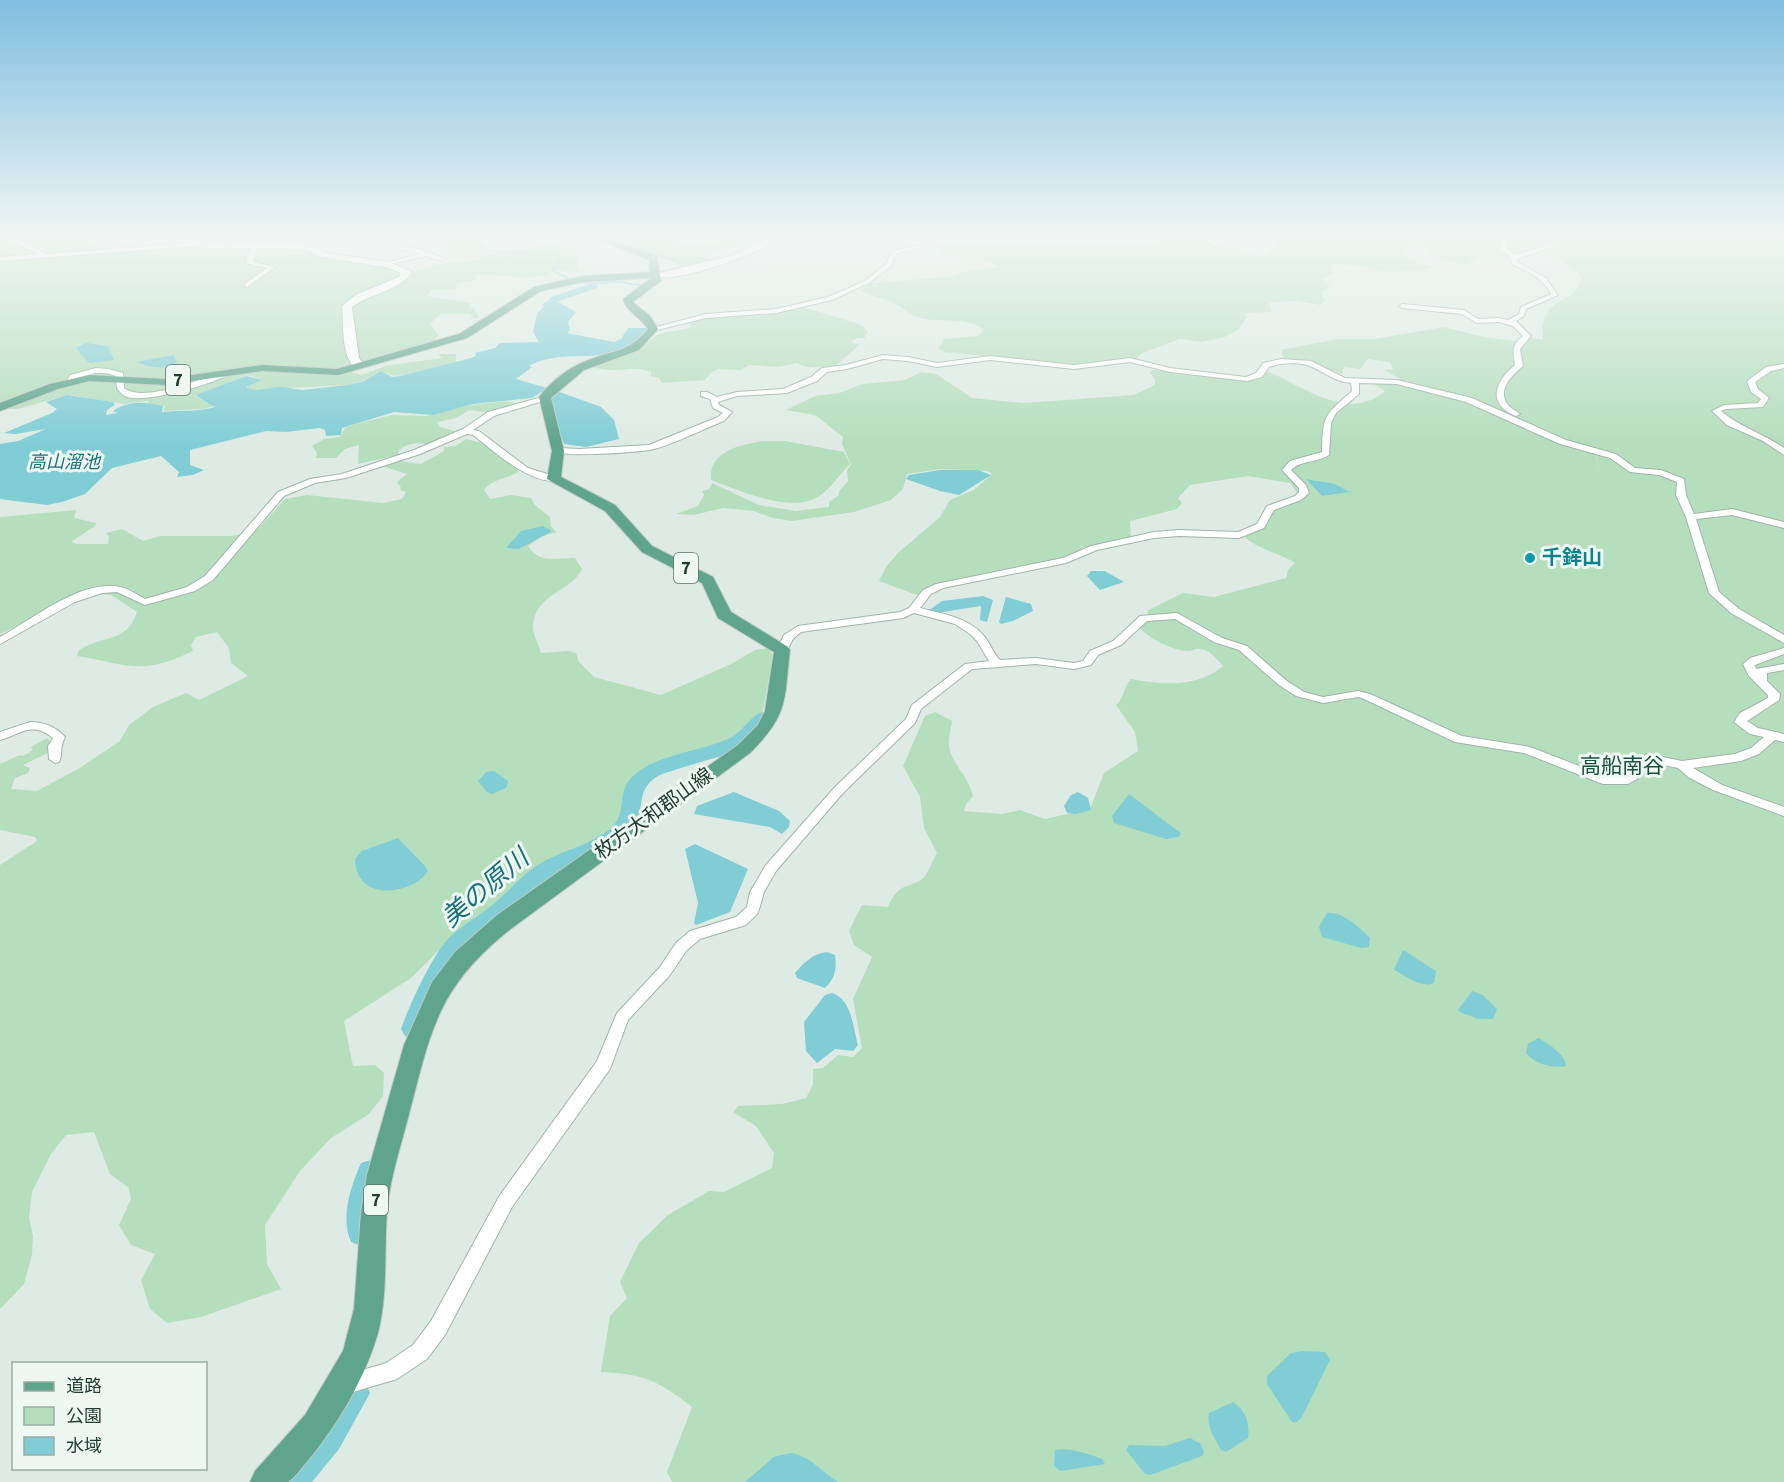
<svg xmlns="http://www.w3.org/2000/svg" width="1784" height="1482" font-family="'Source Sans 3','Noto Sans JP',sans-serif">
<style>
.green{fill:#b5debd}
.water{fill:#81cdd5}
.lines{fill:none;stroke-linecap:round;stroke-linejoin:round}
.stream{stroke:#81cdd5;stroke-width:1.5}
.river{fill:#81cdd5;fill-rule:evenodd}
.street-casing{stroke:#a1b3ab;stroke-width:2}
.secondary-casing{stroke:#9cb7ac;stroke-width:2}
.primary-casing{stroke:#c0c8c6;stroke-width:2}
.street{fill:#fff;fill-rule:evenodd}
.secondary{fill:#fff;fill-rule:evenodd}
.primary{fill:#5fa48d;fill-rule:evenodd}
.culture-dot{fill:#0f9aa8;stroke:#eff7f2;stroke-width:2}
.labels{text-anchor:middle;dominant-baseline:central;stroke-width:6;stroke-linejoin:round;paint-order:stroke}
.shield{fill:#eff7f2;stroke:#5d746c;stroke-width:1.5}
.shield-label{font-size:18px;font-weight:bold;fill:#1e3c32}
.far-water-label{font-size:18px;font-style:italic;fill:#15717b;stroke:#eff7f2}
.culture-label{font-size:20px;font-weight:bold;fill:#0d838f;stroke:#eff7f2;text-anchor:start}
.street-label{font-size:20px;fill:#1e3c32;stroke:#eff7f2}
.neighbourhood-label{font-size:21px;fill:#194f3e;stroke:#eff7f2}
.near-water-label{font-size:26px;font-style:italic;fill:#15717b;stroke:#eff7f2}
</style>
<rect width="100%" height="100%" fill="#deebe4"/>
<path class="green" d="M0,237H88L90,244L118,252L199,246L305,248L324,257L383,266L402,276L444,263L488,259L471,255L462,258L441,250L449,244L447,241L426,237C444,237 473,234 487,245L485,248C515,259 552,232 578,255L577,267L580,271C570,273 560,268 550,271L549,275L528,278L479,274L475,275L476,280L454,284L459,287L454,290H431L427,295L431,297L472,303L468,306L473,308L479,317L474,319L470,314H442L429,324L439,335L435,338L441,342L352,372L362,375L385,366L442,358L438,354H456V361L453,363L403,375L394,376L381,371L361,382L348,385L251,390L247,387L262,380L248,375L194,396L214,406L204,409L163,411L165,406L149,404L148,401L123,404L69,395L17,409L0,408Z
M628,237H671L681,241L674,246L719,241L718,237H745L747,243L742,247L692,254L712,260L689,267L630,245L633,243Z
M1200,237C1225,247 1242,258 1270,255L1269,251L1276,249L1277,240L1269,237H1784V1482H672L667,1472L692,1407C658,1381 645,1374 601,1372L610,1316L627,1298L620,1282L639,1243L668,1215L709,1191L724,1192L772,1168L774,1153L756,1126L733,1112L738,1106L782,1104L806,1098L813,1085V1069L823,1068L838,1055L853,1057L862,1048L853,999L872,957L854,945L849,931L862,905L888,907C899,879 913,890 925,876C929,870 933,860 937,853L924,828L920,797L903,766L925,716L935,712L952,721C951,732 946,743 951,754C958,770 969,779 973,796L966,804L964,811L1002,814L1020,810L1045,819L1090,809L1104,773L1138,751L1135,732L1116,705C1125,697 1123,687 1131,679C1162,685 1197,688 1223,666C1217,659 1209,649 1200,649C1195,648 1191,652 1186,651C1169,649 1151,639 1139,628L1149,619L1147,611L1183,593L1214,597L1286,578L1288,570L1295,563C1279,553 1254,548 1243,535C1258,533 1266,527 1270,513L1298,494L1290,483L1248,476L1190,485L1178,498L1182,503L1177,509L1130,521L1131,537L1082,548L1068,557L1052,561L936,585L917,595L879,581L886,567L898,553L940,517L950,500L974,490L992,474L988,471L940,469L907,474L903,489L891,500L854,512L792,521L773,518L754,511L723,508L694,515L676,514L698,506L704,495L702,491L709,489L712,483L759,505L796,511L829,507V502L839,495V491L848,481L847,470L851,465L842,444L843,437L815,415L786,410L815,396L839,393L863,384L905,380L921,372L936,374L972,398L1024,403L1134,395L1155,385V379L1150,373L1152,370L1250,381L1261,378L1267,371C1303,386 1348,423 1385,391L1374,384L1358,382L1401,384L1467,401L1565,446L1595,453L1600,475L1595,450L1566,442L1492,407L1399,381V378L1384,370L1393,369L1390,362L1368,359L1360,369L1345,367L1342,370L1343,374L1312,363L1285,361L1281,350L1338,339H1374L1444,327L1488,338L1515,341L1528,337L1543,340C1539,290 1580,308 1581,276L1557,256L1558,258L1542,254L1511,259L1479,257L1466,265L1440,259L1431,254L1429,248L1415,246L1402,256L1433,268L1385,272L1364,266L1335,264L1331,268L1335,272L1320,279L1330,285L1321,293L1325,300L1320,305L1297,301L1271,302L1269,303L1271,312L1244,313L1246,318L1238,330L1225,337L1202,342L1180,339L1144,352L1136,359L1110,360L1086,366L944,352L938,348L944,342L942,339L978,336L983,330C969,316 940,323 920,318C909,315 901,306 891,302C880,297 869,296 860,290L872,283L950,277L966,271L1001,267L983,260L941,254V246L951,244L1156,246V242L1162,238Z
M803,307L856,323L863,326L868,333L864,336L866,338H856L851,342L859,345L834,367H806L797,363L777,367L749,365L741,370L718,369L712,372L705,380L662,383L659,378L651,376V372C638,366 627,370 613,370C606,370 597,368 590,367L591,364L631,354L659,334L690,328L692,321L723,315H762Z
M504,401L523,405L490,413L470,410L456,418L437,422L440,427L459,432L431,445C418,442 410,442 399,450L398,455L358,464L359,445L345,449L336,458H316L317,453L312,446L324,439L340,437L345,428L352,425L392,415L427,416L466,406Z
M466,439L483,443L519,471C507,480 494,477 484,490L490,499L511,495L531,498L535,505L550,517L551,526L556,532L541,537L528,546C539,564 555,558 575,558L582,569C570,593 536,593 533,625C532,633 539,645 541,653L569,651L576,653L579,662L594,677L661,695L731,664L755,650L769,648L773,657L761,720L749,733L735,741L643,774C624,789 628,795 631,817L617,837L484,928L438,951L411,978L344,1021L353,1066L375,1065L384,1073L383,1096L369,1114L331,1138L300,1171L265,1225L267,1264L281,1289L201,1317L167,1323L150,1309L141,1280L155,1254L131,1245L119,1225L131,1199L129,1188L110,1174L94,1132L66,1135L51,1154L32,1192L29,1218L33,1236L32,1255L24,1284L0,1309V865L37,841L35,837L0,830V764L20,755L23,756L33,750L31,747L47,738L51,743L50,752L23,765L30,768L28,773L15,778L11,789L37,791L78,769L120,741L129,725L153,707L186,693L199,700L248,676L231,663L229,648L217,632L196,637L191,645L193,651C140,676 131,665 77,656L78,651C102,634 127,644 137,612L111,595L99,594L79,598L0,634V517L76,510L74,518L96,523L95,526L71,542L77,544H108L109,537L106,533L122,529L143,541L160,536H233L257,530L285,499L307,495L383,503L402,499L406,492L400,490L401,488L397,482L407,474L382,466L399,461L421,464L444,451V447L456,446Z
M763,441H785L844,452L850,464C840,474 828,492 816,498C788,513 738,490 711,480C708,451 740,445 763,441Z"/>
<path class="water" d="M553,299H558V302L576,312L568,322L570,330L567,333L614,342L621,339L628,328H647C617,373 569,344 529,366L532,367L516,379L547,388L532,398L473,404L433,415L394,412L342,428L341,435L326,436L325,430L320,428L286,432L266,431L190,450V465L204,470L193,475L177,477L179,472L161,456L112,468L85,494L62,502L47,505L0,499V444L18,441L46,429L15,434L4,433L52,413L57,409L46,402L67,395L113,402L115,405L107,410L106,415L118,413L113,411C128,400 148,402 163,406L162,412C178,410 201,412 215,407L196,396L198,394L246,376L262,380L246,387L254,390L281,387L302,390L347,385L362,382L381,371L392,377L400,376L471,358L476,356L475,353L495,348L500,343L539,342L533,332L537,314L544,306L542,304Z
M86,343L108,346L114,360L89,363L76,348Z
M174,355L177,363C161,370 152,368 136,362Z
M557,391L601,407L614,420L619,439L586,447L564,444L549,401Z
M940,470H978L991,475L959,495L940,491L906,479L909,475Z
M1306,479L1335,484L1349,492L1322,496Z
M543,526L552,531L519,549L506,548L521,531Z
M1091,571H1105L1124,582L1100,590L1087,576Z
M983,596L993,600L987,622L980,620L981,606L937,613L928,611L942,601Z
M1006,597L1031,604L1033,611L1013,621L1001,624L999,622Z
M494,771L508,781L506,788L492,794L487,792L478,781L486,772Z
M734,792L779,811L790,821L789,827L782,834L770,827L694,814L697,806Z
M1078,792L1088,798L1091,810L1076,814L1067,813L1064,806L1071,795Z
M1129,794L1178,831L1181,833L1179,837L1166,839L1114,823L1112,816Z
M398,838L425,866L428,871C414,894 356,904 355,859L362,851Z
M695,844L748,869L730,912L696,925L694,923L698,903L685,849Z
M1327,913C1342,911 1360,928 1370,938L1369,947L1361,948L1322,937L1319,927Z
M1403,950L1436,971L1434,983C1422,989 1406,976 1394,970Z
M827,952L835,955C837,968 835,979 825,988L797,978L795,973C805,962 812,954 827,952Z
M1472,991L1483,995L1497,1009L1493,1019H1478L1460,1012L1458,1010Z
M832,993C852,999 853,1028 858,1045L853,1051L835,1049L817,1063L806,1051L804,1022L825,995Z
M1538,1038C1548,1043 1566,1055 1566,1066C1552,1069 1535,1064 1526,1053L1528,1044Z
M1301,1351L1325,1352L1330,1360L1302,1417L1297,1422H1292L1267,1384V1376L1291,1353Z
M1233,1402C1246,1410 1250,1424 1248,1438L1226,1452L1221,1450C1215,1439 1206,1426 1209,1413Z
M1190,1438L1201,1444L1204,1453L1202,1456L1150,1475L1145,1474L1126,1450L1129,1445L1165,1446Z
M1055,1450C1069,1447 1089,1454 1102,1459L1105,1464L1061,1471L1054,1466Z
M791,1453C810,1456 822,1472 838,1482H745L774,1457Z"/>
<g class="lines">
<path class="stream" d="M440,237L497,252L556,254L559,259L557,268L551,270L572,280
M625,245L676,261L684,267L681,270
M657,280L676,274
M579,282C598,287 607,280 622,282C631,284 635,285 645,284"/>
<path class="river" d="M593,283L598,286L597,288L559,301L557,304L561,323L551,325L545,304L551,297Z
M763,712L773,718C749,753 722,755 684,767C676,770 666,772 658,776C631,792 650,815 627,837C607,858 578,859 555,875C535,888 520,909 501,924C490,933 474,940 465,951C444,975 437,1009 423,1036L414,1039L405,1036L401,1029C409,1006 433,953 450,937C464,924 482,914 497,901C511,889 525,872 541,863C566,849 586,847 610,829C628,815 616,792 632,777C656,754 698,752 728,739C743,733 749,716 763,712Z
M371,1160L381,1163L385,1172L376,1201L375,1232L371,1242L361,1246L351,1242C340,1217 351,1186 361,1163Z
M354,1377L365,1382L370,1393L339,1449L312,1482H273L278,1470L315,1425L343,1382Z"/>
<defs>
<path id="street" d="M14,237H21L18,240L46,254L199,242L202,244L199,246L0,261V257L38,254L12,241Z
M228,237H235L226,246H222V244Z
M313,237H321L302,246L297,245Z
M375,237H381L385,242L416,248L446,259L443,261L426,256L385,265V263L420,254L381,244Z
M939,237H945L942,244L897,253L891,266L869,283L832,300L776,313L706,318L653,331L649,329L706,314L776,309L828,297L865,281L886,264L892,251L937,242Z
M1199,237H1207L1223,246L1218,247Z
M1502,237H1508L1506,248L1515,255L1555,243L1558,245L1517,259V262L1546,278L1558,295L1526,309L1524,316L1516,321L1531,336L1520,349L1523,366C1513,375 1496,389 1508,405C1510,408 1517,411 1520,414L1516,416C1486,404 1495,381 1515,365C1513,352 1511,345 1523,336L1513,326L1499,322L1477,323L1462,314L1402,308L1399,306L1402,304L1464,310L1478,319L1499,318L1508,320L1519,314L1521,307L1551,294C1544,279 1527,271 1512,264L1511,258L1500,249Z
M252,244L257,245L253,262L275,267L247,287L245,286V284L267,268L246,263Z
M883,355L908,357L937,363L990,356L1074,365L1130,358L1170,368L1246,377L1256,373L1263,363L1281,359L1311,361L1345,378L1397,380L1472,398L1566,440L1616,454L1635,468L1661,470L1684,479L1686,495L1694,514L1732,509L1784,522V528L1732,515L1696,519L1719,592L1739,609L1784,635V643L1731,613L1709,593L1686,517L1676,495L1677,482L1659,475L1630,472L1610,458L1560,444L1466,402L1397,384L1359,383V394L1336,413L1331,423L1329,455C1317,463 1301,460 1291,470L1306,485L1309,493L1301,500L1274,510L1264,528L1239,538L1179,536L1154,538L1097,550L1066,563L943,588L931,594L920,608C943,614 968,617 984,636C990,643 993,653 1000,660L1036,658L1074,663L1083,661L1090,651L1113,641L1140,616L1177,613L1222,638L1247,646L1287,681L1304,692L1323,697L1358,691L1370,694L1462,736L1530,747L1605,776L1622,777L1628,773L1636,760L1648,754L1682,761L1735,754L1751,748L1764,737L1750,734L1734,722L1740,713L1768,698V695L1749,676L1743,664L1750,658L1784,648V654L1755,665L1756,669L1784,664V670L1767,673V681L1780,694L1779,700L1747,721L1758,728L1784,734V742L1775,740L1759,754L1741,761L1693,768L1722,785L1784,807V816L1713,790L1688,777L1678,768L1650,762L1645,765L1637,779L1628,784H1603L1524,753L1455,742L1362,698L1358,697L1323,703L1296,696L1279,685L1239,650L1214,642L1175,619L1147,621L1121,645L1098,655L1091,665L1074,669L1036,664L972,669L921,709L915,723L843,793L776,871L764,892L758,913L746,925L700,939L686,951L670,975L628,1020L610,1069L512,1207L445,1335L427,1359L397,1379L343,1395L336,1392L333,1385L336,1378L386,1363L413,1345L431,1321L500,1195L597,1061L617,1013L660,967L676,943L690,931L736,917L747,907L750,892L766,865L835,787L906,719L912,705L965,664L989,661L977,641L970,634L955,624L914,613L903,618L801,632L793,639L786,652L782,653L777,650L784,635L798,626L900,612L909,608L923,590L936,584L1063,558L1091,546L1154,532L1179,530L1238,532L1257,524L1267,506L1295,496L1299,492V488L1282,470L1290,461L1322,452C1323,414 1324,416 1352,391L1351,383C1334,382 1322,370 1307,365C1295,362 1280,363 1269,367L1262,377L1247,381L1170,372L1130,362L1074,369L990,360L937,367L908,361L883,359L847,369L827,372L817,381L787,393L737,396L718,402L719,405L732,412L724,421C703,429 670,446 650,450C635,452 564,458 554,451L558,448L579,449L649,445L718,417L723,413L713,408L710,399L701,396V392H707L717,397L737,392L783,389L811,377L822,368L846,365Z
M1784,364V368L1771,371L1755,382L1758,389L1769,398L1763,407L1726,409L1721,411C1740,427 1764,434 1784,448V455L1763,441L1727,425L1712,411L1724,405L1758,403L1761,399L1751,392L1747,381L1766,367Z
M96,368L108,369L123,373L124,388C145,404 203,377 227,371L231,373C215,384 146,403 127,397C122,395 119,391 117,388L116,376C99,369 85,374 71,383L67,381L70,375Z
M542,397L549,399L494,416L473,430L479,431L528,468L557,477V481C528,483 495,452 473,435L467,434L420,454L346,478L315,483L284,496L213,580L195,591L145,605L117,592L102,593L75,602L0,644V637C33,619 76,583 115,586C126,587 136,594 145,599L187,587L205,576L278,492L310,479L342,474L414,450L463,429L488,412Z
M30,722C44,722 56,727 65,737C59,748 63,754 59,762L55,763L49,759L48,746L53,738C32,721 21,734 0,740V732Z"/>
<path id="secondary" d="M184,237H194L205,242L307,243L326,253L390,262L412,272C401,290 370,294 352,307L359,358L365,366L359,369C340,363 344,323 342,306L357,294L399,277L401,273L385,267L321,257L305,249L205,248L193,245Z
M769,237H779C764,253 668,287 651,275L734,255Z"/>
<path id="primary" d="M592,237H605L657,256L661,281L633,302L650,316L658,329L639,350L584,370L551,398L564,451L561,477L615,505L652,546L713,577L731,612L788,647L790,650C784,701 789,714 750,753L512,928C437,987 431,1030 408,1118C400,1149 390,1178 387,1211C384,1251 388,1294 378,1333C362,1387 331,1435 294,1477L288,1482H250L255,1471L305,1415L343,1351L354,1309L361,1213L367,1175L404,1045L432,982L455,952L496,916L738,745L758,725L765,711L774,652L718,618L702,583L642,552L605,511L547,479L552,451L539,397C552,380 571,366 591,359C618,349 628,352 648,329C641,318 625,310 623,299L651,278L583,282L541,291L467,338L338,375L262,371L165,385L89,381L58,389L0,411V403L50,384L89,375L165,379L262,365L337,369L459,334L534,287L583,276L650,272L649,260Z"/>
</defs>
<use href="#street" class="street-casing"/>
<use href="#secondary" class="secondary-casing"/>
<use href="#primary" class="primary-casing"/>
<use href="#street" class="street"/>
<use href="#secondary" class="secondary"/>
<use href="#primary" class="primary"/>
</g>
<linearGradient id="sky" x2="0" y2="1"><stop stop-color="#7fbee0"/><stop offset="0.53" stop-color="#f0f6f3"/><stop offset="1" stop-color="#f0f6f3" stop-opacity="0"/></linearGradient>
<rect width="1784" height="445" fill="url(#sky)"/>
<circle class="culture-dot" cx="1530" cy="558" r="6"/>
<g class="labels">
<g class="shield">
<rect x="166" y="365" width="24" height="30" rx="4.5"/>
<rect x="674" y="553" width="24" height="30" rx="4.5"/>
<rect x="364" y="1185" width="24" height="30" rx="4.5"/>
</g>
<g class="shield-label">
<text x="178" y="380">7</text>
<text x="686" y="568">7</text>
<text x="376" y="1200">7</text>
</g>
<g class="far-water-label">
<text x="64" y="462">高山溜池</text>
</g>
<g class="culture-label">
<text x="1542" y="558">千鉾山</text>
</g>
<g class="street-label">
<text transform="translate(654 814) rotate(-36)">枚方大和郡山線</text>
</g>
<g class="neighbourhood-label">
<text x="1622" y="766">高船南谷</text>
</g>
<g class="near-water-label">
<text transform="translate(485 888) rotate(-40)">美の原川</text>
</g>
</g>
<rect x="12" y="1362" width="195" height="108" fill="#eff7f2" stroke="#9baca5" stroke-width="1.5"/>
<rect x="24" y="1382" width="30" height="9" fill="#5fa48d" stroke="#9baca5" stroke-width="1.5"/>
<text x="66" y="1392" font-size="18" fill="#1e3c32">道路</text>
<rect x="24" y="1407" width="30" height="18" fill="#b5debd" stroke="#9baca5" stroke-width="1.5"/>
<text x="66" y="1422" font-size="18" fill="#1e3c32">公園</text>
<rect x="24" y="1437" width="30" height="18" fill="#81cdd5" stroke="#9baca5" stroke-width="1.5"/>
<text x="66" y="1452" font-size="18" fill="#1e3c32">水域</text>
</svg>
